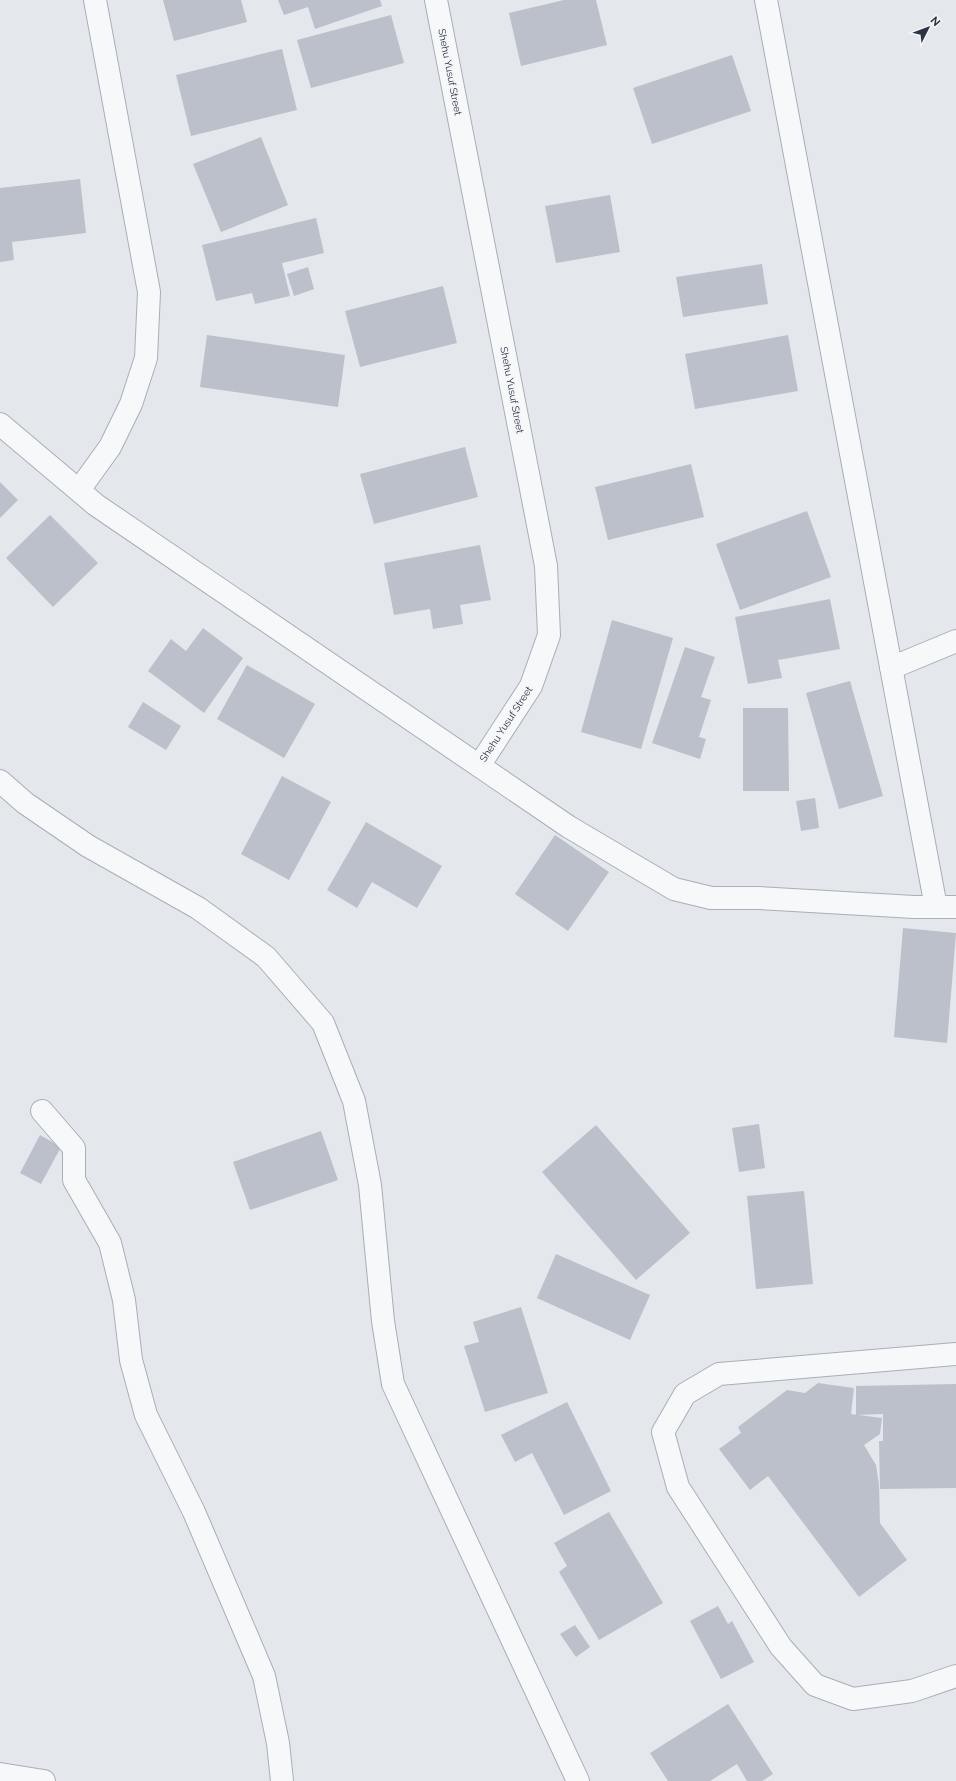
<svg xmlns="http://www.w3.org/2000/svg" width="956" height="1781" font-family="Raleway,sans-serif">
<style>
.building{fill:#bbc0ca}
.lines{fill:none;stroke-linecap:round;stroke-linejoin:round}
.minor-casing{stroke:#a9aeb7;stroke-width:24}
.minor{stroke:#f7f8fa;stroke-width:22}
.labels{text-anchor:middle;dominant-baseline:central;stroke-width:3.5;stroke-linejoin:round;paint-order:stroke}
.street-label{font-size:10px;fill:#2b3445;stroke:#f4f6f9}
</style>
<rect width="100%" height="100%" fill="#e4e7ec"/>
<path class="building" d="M163,0H241L247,22L174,41Z
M278,0H380L382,6L315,29L308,7L284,15Z
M564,0H596L607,45L521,66L509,13Z
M391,15L404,63L311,88L297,40Z
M282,49L297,110L191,136L176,75Z
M732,55L751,111L652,144L633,88Z
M261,137L288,205L221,232L193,164Z
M80,179L86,233L12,242L14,260L0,262V188Z
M610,195L620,252L556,263L545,206Z
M316,218L324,253L282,263L290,296L255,304L252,293L216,301L202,245Z
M762,264L768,304L683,317L676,277Z
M308,267L314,289L294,296L287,274Z
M443,286L457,343L360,367L345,311Z
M207,335L345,355L338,407L200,387Z
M788,335L798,391L695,409L685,354Z
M465,447L478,497L374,524L360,474Z
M691,464L704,517L608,540L595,487Z
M0,482L18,500L0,518Z
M807,511L831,577L740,610L716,544Z
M50,515L98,563L53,607L6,558Z
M480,545L491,600L460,605L463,624L433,629L430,609L394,615L384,563Z
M830,599L840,649L778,660L782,678L748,684L735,617Z
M612,620L673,638L641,749L581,732Z
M203,628L243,658L204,713L148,671L171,639L186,651Z
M685,647L715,657L701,697L711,700L699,737L706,739L700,759L652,743Z
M247,665L315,704L284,758L217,719Z
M850,681L883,796L839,809L806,693Z
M143,702L181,726L166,750L128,727Z
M743,708H788L789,791H743Z
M282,776L331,802L289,880L241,854Z
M815,798L819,828L801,831L796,801Z
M366,822L442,866L417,908L372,882L357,908L327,890Z
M555,835L609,872L568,931L515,894Z
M903,928L956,933L947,1043L894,1037Z
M759,1124L765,1168L739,1172L732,1128Z
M596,1125L690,1233L636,1280L542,1172Z
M321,1131L338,1180L250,1210L233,1162Z
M40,1135L61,1147L41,1184L20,1173Z
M804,1191L813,1284L756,1289L747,1196Z
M556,1254L650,1295L630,1340L537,1298Z
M521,1307L548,1393L485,1412L464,1346L479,1342L473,1322Z
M818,1383L854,1388L851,1414L882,1418L880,1434L864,1445L876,1465L879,1485L880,1523L907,1560L859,1597L768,1476L750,1490L719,1449L741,1433L738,1427L787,1390L805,1393Z
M956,1384V1488L880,1489L879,1441H883V1414L856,1415V1386Z
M567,1402L611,1491L564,1515L532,1453L515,1462L501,1435Z
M609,1512L663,1603L599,1640L559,1572L567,1566L554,1543Z
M718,1606L728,1624L732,1621L754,1662L721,1679L690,1621Z
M575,1625L590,1647L576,1657L560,1634Z
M728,1704L773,1774L762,1781H747L737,1764L710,1781H668L650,1753Z"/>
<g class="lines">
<defs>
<path id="minor" d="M436,0L546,566L549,635L531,686L479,766
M766,0L936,907
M0,424L96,505L569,827L674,889L711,898H759L914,907H956
M79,490L110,447L131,404L146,358L149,292L95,0
M891,668L956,641
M0,781L25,803L88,846L198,908L266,957L323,1023L354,1101L370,1185L383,1321L393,1384L578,1781
M42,1111L74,1148V1180L110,1243L124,1300L131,1360L146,1415L194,1512L264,1676L278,1743L282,1781
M956,1354L719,1374L685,1394L663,1432L678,1487L781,1647L815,1685L853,1699L912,1691L956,1676
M0,1774L44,1781"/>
</defs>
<use href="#minor" class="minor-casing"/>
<use href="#minor" class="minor"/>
</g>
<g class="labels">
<g class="street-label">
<text transform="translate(450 72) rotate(79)">Shehu Yusuf Street</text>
<text transform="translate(512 390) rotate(79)">Shehu Yusuf Street</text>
<text transform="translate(506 724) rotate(-57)">Shehu Yusuf Street</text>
</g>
</g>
<g transform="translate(928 28) rotate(48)" stroke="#f4f6f9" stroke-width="3" paint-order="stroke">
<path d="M0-3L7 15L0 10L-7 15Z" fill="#2b3445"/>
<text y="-6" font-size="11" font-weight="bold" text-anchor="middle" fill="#2b3445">N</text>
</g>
</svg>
